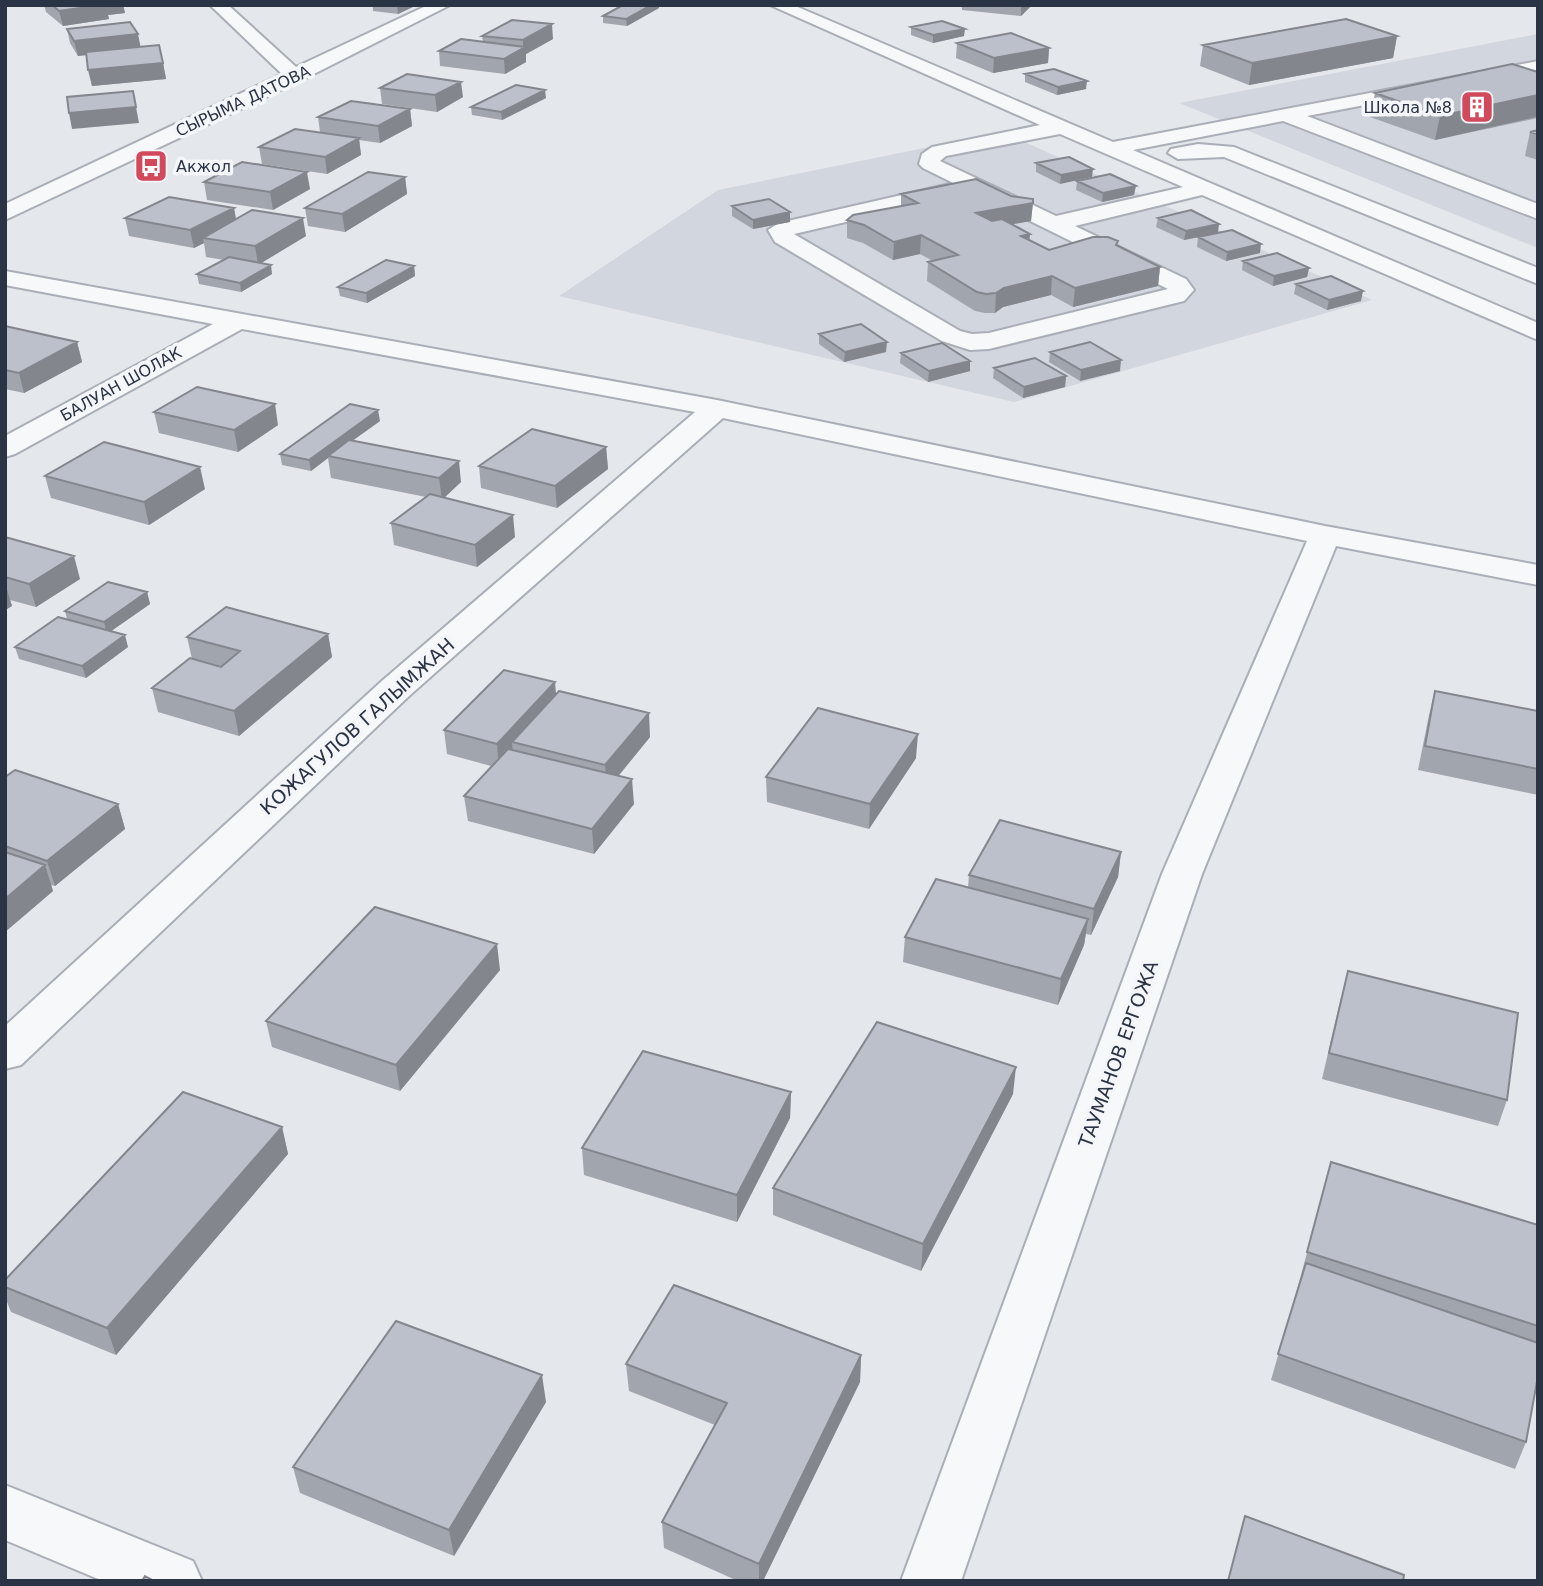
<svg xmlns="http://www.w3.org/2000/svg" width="1543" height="1586" font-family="'DejaVu Sans',sans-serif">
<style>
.built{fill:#d2d6de}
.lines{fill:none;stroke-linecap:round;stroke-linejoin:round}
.minor-casing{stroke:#a9aeb7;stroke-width:4}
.minor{fill:#f7f8fa;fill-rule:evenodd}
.wall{fill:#a1a5ae}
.shaded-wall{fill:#83868d}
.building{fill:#bbc0ca;stroke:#83868d;stroke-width:2}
.labels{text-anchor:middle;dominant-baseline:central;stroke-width:7;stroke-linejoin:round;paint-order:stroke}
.far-street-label{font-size:16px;fill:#2b3445;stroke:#f4f6f9}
.far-poi-label{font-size:16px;fill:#2b3445;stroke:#f4f6f9;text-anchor:end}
.street-label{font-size:19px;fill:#2b3445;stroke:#f4f6f9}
</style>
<rect width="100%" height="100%" fill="#e4e7ec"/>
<path class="built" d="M1538,34V248L1179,103Z
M1003,132L1372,300L1014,402L559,296L718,190Z"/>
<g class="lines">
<defs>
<path id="minor" d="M210,5H228L296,67L428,5H450L302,80L5,220V204L282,74Z
M770,5H793L1113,142L1538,61V72L1307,116L1538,204V219L1283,121L1133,150L1538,323V340L1202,195L1075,226L1186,279L1194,290L1184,301L989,349L970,350L942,341L775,242L768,230L779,223L950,184L958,186L961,191L958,196L794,234L960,331L972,334L989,333L1168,289L923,168L919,164L922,154L932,147L1040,125ZM1060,134L1183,187L1056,216L940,161L946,156Z
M1198,144L1234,147L1538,268V284L1224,157L1178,159L1168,153L1171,149Z
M5,271L717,400L1325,526L1538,565V585L1336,546L1202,874L961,1581H901L1162,874L1307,541L723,418L409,696L21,1065L5,1069V1026L383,680L695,412L242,329L15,454L5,457V436L213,324L5,285Z
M5,1485L193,1561L202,1581H103L5,1540Z"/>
</defs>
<use href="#minor" class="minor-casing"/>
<use href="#minor" class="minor"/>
</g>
<path class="wall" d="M44,5H123L125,13L108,15L109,19L63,26L46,12Z
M373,5H417L398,14L373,11Z
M962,5H1032L1021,16L962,10Z
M659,8L627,26L603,23V16Z
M911,27L964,36L933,43L911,35Z
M67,29L141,47L163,63L166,79L92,86L86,55L78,56L70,43Z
M482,36L553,39L526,54V62L505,74L440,66L439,51L483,42Z
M1397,36L1393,58L1249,85L1200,66L1203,45Z
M957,43L1049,48L1048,63L993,73L956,58Z
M1538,72V118L1435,140L1370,117L1375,93Z
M1025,74L1086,89L1057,95L1025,82Z
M380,88L463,97L437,112L382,104Z
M546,98L502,120L472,115L471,107Z
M410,109L412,126L380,143L359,140L361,155L327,174L262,164L259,147L320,132L318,117Z
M1538,130V160L1525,156L1530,132Z
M1069,157L1060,184L1036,172V163Z
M405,177L407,194L345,232L308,226L305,208Z
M1077,181L1134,195L1102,202L1076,190Z
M204,182L310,189L273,210L207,200Z
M901,194L1011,196L1033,199L1031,221L1012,224L1030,234L1029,240L1049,250L1118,246L1160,267L1158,286L1073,307L1051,295L1003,307L995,313H985L975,311L927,281L928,262L933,261L920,254L893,260L863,243L847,238V220L901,207Z
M732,206L790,212V222L753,229L732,216Z
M234,208L236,219L306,236L261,263L272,274L241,292L199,284L197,274L224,260L206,257L204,243L194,248L129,236L125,218Z
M1158,218L1218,233L1260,253L1226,261L1197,247L1198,237L1211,235L1184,240L1156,227Z
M1243,261L1309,268L1307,277L1273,286L1242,270Z
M414,266L415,276L367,303L340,296L338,287Z
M1296,284L1361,301L1327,310L1294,294Z
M5,326L77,342L82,362L24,393L5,389Z
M819,334L886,352L844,362L819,344Z
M1050,352L1120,371L1080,381L1049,362Z
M901,353L970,361V371L928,382L900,363Z
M994,368L1066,376L1065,387L1023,398L993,378Z
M154,412L278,425L238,452L159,433Z
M380,421L353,440L461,482L444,497L515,537L477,567L394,545L391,523L426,497L331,478L328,458L311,471L282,465L280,454Z
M606,447L608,469L557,508L481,488L479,466Z
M45,476L205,489L149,525L51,498Z
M5,537L80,579L36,607L10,600L12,606L5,610Z
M147,592L150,604L111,631L128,647L86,678L19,659L15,647L67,619L65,611Z
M328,634L332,657L239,736L158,712L152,688L192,659L187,637Z
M1435,691L1538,711V795L1418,770L1429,715Z
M556,694L650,737L618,776L634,804L594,854L468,821L464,796L491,766L447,754L444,730Z
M916,758L869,829L767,802L766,777Z
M5,777L118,804L125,829L55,886L51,885L53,891L5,932Z
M1121,852L1118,877L1091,935L1086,934L1084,945L1058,1005L903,962L905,937L968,887L969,875Z
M500,970L400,1091L272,1047L266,1021Z
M1341,997L1507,1100L1498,1126L1322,1079Z
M791,1092L790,1118L737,1222L584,1175L582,1148Z
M1013,1094L921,1271L773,1215V1188Z
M282,1127L288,1154L116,1355L11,1312L5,1297V1280Z
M1331,1162L1538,1225V1376L1526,1442L1515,1469L1271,1380L1300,1279Z
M861,1355L860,1382L763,1581H738L664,1548L662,1522L715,1425L629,1391L626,1364Z
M546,1402L454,1556L300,1493L293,1467Z"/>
<path class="shaded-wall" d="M101,5H123L125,13L108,15L109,19L63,26L59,11Z
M400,5H417L398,14L397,6Z
M651,5H659V8L627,26L626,19Z
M1021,5H1032L1021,16Z
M552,24L553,39L526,54V62L505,74L504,59L523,48V40Z
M965,29L964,36L933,43V35Z
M138,34L141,49L78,56L74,41Z
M1397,36L1393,58L1249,85L1252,63Z
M1049,48L1048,63L993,73L994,58Z
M163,63L166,79L92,86L88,70Z
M1087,81L1086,89L1057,95L1058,87Z
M461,82L463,97L437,112L435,95Z
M545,90L546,98L502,120L501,112Z
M133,91L139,123L72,129L69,113Z
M1538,95V112L1536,117L1435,140L1440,116Z
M410,109L412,126L380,143L378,126Z
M359,138L361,155L327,174L325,157Z
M1093,169L1092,177L1060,184L1061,175Z
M307,172L310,189L273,210L270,192Z
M405,177L407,194L345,232L342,214Z
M1136,186L1134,195L1102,202L1103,193Z
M1033,203L1031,221L975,231L976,213Z
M234,208L237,226L203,238L204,243L194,248L190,230Z
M790,212V222L753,229V220Z
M303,218L306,236L258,265L255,246Z
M1219,224L1218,233L1184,240L1186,231Z
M1030,234L1028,252L1021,236Z
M921,235L920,254L893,260L894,242Z
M1261,244L1260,253L1226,261L1227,252Z
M271,265L272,274L241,292L240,283Z
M414,266L415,276L367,303L366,293Z
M1160,267L1158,286L1073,307L1075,288Z
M1309,268L1307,277L1273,286L1274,276Z
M1052,276L1051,295L1003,307L995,313L996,293L1004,288Z
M1363,291L1361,301L1327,310L1329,300Z
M77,342L82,362L24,393L19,373Z
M887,342L886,352L844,362L845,352Z
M1121,360L1120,371L1080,381L1081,370Z
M970,361V371L928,382L929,371Z
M1066,376L1065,387L1023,398L1024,387Z
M275,404L278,425L238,452L234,430Z
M378,410L380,421L330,457L328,456V458L311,471L309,460Z
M606,447L608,469L557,508L555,486Z
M459,461L461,482L442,500L439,478Z
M200,467L205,489L149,525L144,502Z
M513,515L515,537L477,567L475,545Z
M74,556L80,579L36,607L29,584Z
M5,583L12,606L5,610Z
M147,592L150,604L107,634L104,622Z
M328,634L332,657L239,736L234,711Z
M125,635L128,647L86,678L82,666Z
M555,682L557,706L512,742L513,754L499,769L497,744Z
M649,713L650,737L607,790L605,765Z
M918,734L916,758L869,829L870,804Z
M632,779L634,804L594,854L592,829Z
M118,804L125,829L55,886L47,861Z
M1121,852L1118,877L1091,935L1094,909Z
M45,865L53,891L5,932V899Z
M1088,919L1084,945L1058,1005L1061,979Z
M497,944L500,970L400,1091L396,1065Z
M1016,1067L1013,1094L921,1271L923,1244Z
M791,1092L790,1118L737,1222V1195Z
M282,1127L288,1154L116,1355L107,1328Z
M861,1355L860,1382L763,1581H759V1564Z
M542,1375L546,1402L454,1556L449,1530Z"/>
<path class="building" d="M52,5H101L59,11Z
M623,5H651L626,19L603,16Z
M1346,19L1397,36L1252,63L1203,45Z
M512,20L552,24L523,40L482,36Z
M942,21L965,29L933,35L911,27Z
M130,22L138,34L74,41L67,29Z
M1011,33L1049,48L994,58L957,43Z
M461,39L525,47L504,59L439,51Z
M159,45L163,63L88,70L86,52Z
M1512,64L1538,72V95L1440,116L1375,93Z
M1054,69L1087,81L1058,87L1025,74Z
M407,74L461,82L435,95L380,88Z
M516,85L545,90L501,112L471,107Z
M133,91L136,107L69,113L67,97Z
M351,101L410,109L378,126L318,117Z
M295,129L359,138L325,157L259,147Z
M1538,130V134L1530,132Z
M1069,157L1093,169L1061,175L1036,163Z
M242,162L307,172L270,192L204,182Z
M368,172L405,177L342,214L305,208Z
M1110,174L1136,186L1103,193L1077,181Z
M976,179L1011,196L1033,199V203L976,213L992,221L1002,219L1030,234L1021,236L1049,250L1093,237H1108L1118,241L1116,245L1160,267L1075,288L1052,276L1004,288L996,293L986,294L977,292L928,262L958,255L921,235L894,242L864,225L847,220L853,215L918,203L901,194Z
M169,197L234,208L190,230L125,218Z
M769,199L790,212L753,220L732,206Z
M252,210L303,218L255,246L203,238Z
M1191,210L1219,224L1186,231L1158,218Z
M1232,230L1261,244L1227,252L1198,237Z
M1277,253L1309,268L1274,276L1243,261Z
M229,257L271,265L240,283L197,274Z
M386,260L414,266L366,293L338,287Z
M1331,276L1363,291L1329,300L1296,284Z
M861,324L887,342L845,352L819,334Z
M5,326L77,342L19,373L5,370Z
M1090,342L1121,360L1081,370L1050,352Z
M942,343L970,361L929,371L901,353Z
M1035,358L1066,376L1024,387L994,368Z
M197,387L275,404L234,430L154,412Z
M350,404L378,410L309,460L280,454Z
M532,429L606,447L555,486L479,466Z
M349,440L459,461L439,478L328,456Z
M104,442L200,467L144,502L45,476Z
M430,494L513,515L475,545L391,523Z
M5,537L74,556L29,584L5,577Z
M108,582L147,592L104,622L65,611Z
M226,607L328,634L234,711L152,688L190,658L221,667L240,651L187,637Z
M58,617L125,635L82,666L15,647Z
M504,670L555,682L497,744L444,730Z
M559,691L649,713L605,765L512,742Z
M1435,691L1538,711V769L1425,746Z
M818,708L918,734L870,804L766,777Z
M508,749L632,779L592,829L464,796Z
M15,770L118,804L47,861L5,846V777Z
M1000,820L1121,852L1094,909L969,875Z
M5,852L45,865L5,899Z
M936,879L1088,919L1061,979L905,937Z
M375,907L497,944L396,1065L266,1021Z
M1348,971L1518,1013L1507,1100L1329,1053Z
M877,1022L1016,1067L923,1244L773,1188Z
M643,1051L791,1092L737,1195L582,1148Z
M183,1092L282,1127L107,1328L5,1287V1280Z
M1331,1162L1538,1225V1326L1307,1252Z
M1306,1263L1538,1343V1376L1526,1442L1278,1354Z
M674,1285L861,1355L759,1564L662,1522L727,1403L626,1364Z
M396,1321L542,1375L449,1530L293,1467Z
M1245,1516L1404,1575L1403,1581H1228Z
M145,1576L154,1581H142Z"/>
<defs>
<symbol id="building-square" viewBox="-11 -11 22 22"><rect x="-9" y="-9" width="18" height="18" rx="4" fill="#d1495b" stroke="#f4f6f9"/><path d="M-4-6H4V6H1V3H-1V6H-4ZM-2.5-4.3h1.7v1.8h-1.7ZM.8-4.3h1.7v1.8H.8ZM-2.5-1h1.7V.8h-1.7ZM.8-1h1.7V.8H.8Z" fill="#fff"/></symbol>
<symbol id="bus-square" viewBox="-11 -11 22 22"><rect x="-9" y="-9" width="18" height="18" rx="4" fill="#d1495b" stroke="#f4f6f9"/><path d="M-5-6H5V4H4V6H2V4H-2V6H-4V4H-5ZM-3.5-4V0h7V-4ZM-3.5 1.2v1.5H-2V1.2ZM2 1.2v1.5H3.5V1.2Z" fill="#fff"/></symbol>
</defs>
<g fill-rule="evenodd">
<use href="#building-square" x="1458" y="88" width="38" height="38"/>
<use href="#bus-square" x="132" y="147" width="38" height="38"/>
</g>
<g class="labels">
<g class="far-street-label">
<text transform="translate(243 101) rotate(-25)">СЫРЫМА ДАТОВА</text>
<text transform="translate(121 384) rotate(-29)">БАЛУАН ШОЛАК</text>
</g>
<g class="far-poi-label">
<text x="1452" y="107">Школа №8</text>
<text x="176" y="166" text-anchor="start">Акжол</text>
</g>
<g class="street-label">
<text transform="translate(357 726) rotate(-42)">КОЖАГУЛОВ ГАЛЫМЖАН</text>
<text transform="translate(1118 1054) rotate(-70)">ТАУМАНОВ ЕРГОЖА</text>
</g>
</g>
<rect width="1543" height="1586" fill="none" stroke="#2b3445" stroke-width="14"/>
</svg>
